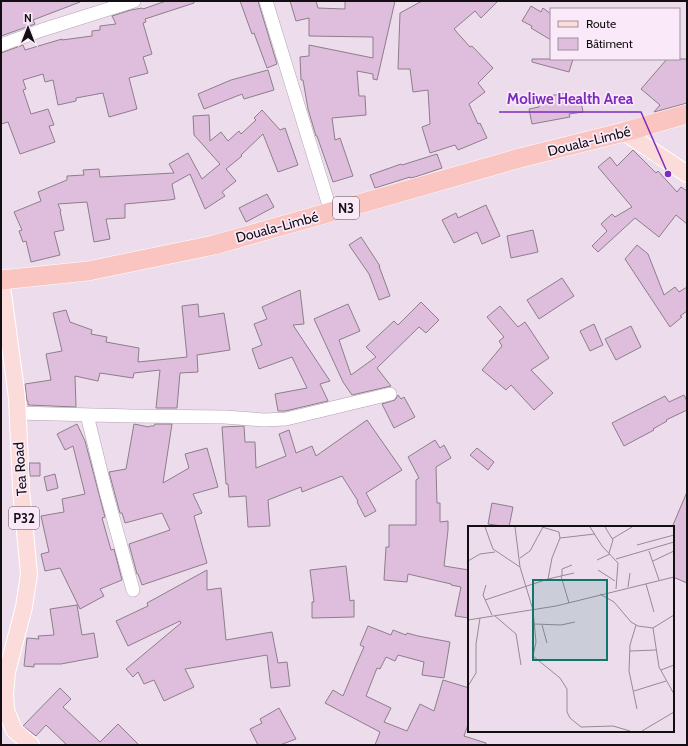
<svg xmlns="http://www.w3.org/2000/svg" width="688" height="746" font-family="Cabin,sans-serif">
<style>
.building{fill:#dfbedd;stroke:#8c7e8b}
.lines{fill:none;stroke-linecap:round;stroke-linejoin:round}
.minor-casing{stroke:#b1a3b0;stroke-width:14}
.major-casing{stroke:#fff;stroke-width:18}
.highway-casing{stroke:#fff;stroke-width:20}
.minor{stroke:#fff;stroke-width:13}
.major{stroke:#fcdcda;stroke-width:16}
.highway{stroke:#fac4c1;stroke-width:19}
.labels{text-anchor:middle;dominant-baseline:central;stroke-width:3.5;stroke-linejoin:round;paint-order:stroke}
.shield{fill:#faeaf9;stroke:#585057;stroke-width:1}
.shield-label{font-size:13px;font-weight:bold;fill:#130e12}
.street-label{font-size:14px;fill:#130e12;stroke:#faeaf9}
.inset-road{fill:none;stroke:#968a95;stroke-width:1}
.view{fill:#0f766e;fill-opacity:0.15;stroke:#0f766e;stroke-width:2}
.inset-edge{fill:none;stroke:#130e12;stroke-width:2}
.leader{fill:none;stroke:#7b2cbf;stroke-width:1.5}
.callout-dot{fill:#7b2cbf;stroke:#faeaf9;stroke-width:1.5}
.callout-label{font-size:15px;text-anchor:middle;font-weight:bold;fill:#7b2cbf;stroke:#faeaf9;stroke-width:3.5;stroke-linejoin:round;paint-order:stroke}
</style>
<rect width="100%" height="100%" fill="#edddec"/>
<path class="building" d="M1,1H80V2L33,20L35,24L1,36Z
M166,1H194V3L145,19L146,22L143,23L152,54L143,57L148,73L129,78L137,109L109,117L103,93L76,98V101L58,105L53,80L45,82L43,74L23,80L26,89L23,90L31,114L48,109L54,125L49,126L55,142L20,154L8,122L1,124V53L23,45L25,50L62,39V40L92,36V31L100,30V26L116,24L112,16L131,10L142,8L143,9Z
M240,1H258L277,64L267,68L254,33L252,34Z
M290,1H316L318,8L345,9V1H395L377,80L373,79V74L357,71L359,96H365L366,115L332,118L335,140L340,138L353,176L333,182L317,136H316L308,109L303,80H301L300,57L309,56V45L373,58V37L309,36V18L296,21Z
M422,1H498L481,18L475,11L454,29L470,47L472,46L493,68L478,83L485,92L469,104L478,124L480,123L487,138L458,150L455,145L430,153L422,127L430,124L428,90L413,92L410,69H398L400,13Z
M531,6L541,12L543,8L551,14V40L531,28L532,26L522,21Z
M532,59H573L569,72L532,62Z
M667,59H687V103L654,112L660,105L641,89Z
M268,70L274,90L244,99L242,94L204,109L198,94L231,80Z
M566,93L567,98L580,96L583,112L569,114L570,117L532,124L529,109L539,107L538,98Z
M262,110L280,130L285,128L298,165L278,172L263,134L241,155L242,156L226,169L236,181L222,192L225,196L205,209L190,174L172,184L175,199L169,200L125,204V218L106,219L110,239L94,242L87,202L58,204L61,211H60L64,230L54,232L60,255L31,262L26,241L23,242L19,231L22,230L14,212L41,201L38,192L67,180V176L84,175L83,170L99,169L100,177L174,173L169,164L188,153L202,179L220,164L194,135L193,116L209,115L210,141L221,132L228,141L239,131L241,134L256,120L254,118Z
M633,150L656,173L658,171L677,192L681,187L687,191V224L676,215L659,237L635,218L598,252L592,246L607,231L601,224L612,214L615,217L632,207L598,167L610,157L617,166Z
M437,154L442,168L415,177L410,178V177L375,188L370,175L401,164L402,165Z
M267,194L274,207L246,222L239,208Z
M486,205L500,236L482,244L477,232L454,243L442,220L456,213L458,218Z
M533,230L538,252L511,258L507,236Z
M361,237L380,266H379L390,296L379,300L369,274L349,245Z
M637,245L648,254L664,295L675,287L679,292L687,287V311L680,316L682,317L670,327L625,259Z
M562,278L574,296L539,319L527,300Z
M300,290L304,324L293,325L330,381L320,384L328,401L285,411H278L275,394L307,388L292,357L259,369L252,349L262,345L254,324L267,319L262,307Z
M421,302L439,320L426,333L419,327L377,368L391,386L352,395L343,382L314,319L348,304L360,331L339,340L351,375L376,357L366,347L394,321L398,325Z
M198,304L199,317L224,313L230,350L197,355L198,372L180,373L177,408H156L160,370L134,373L133,378L100,373L98,381L75,376L76,407L28,405V401H27L25,384L51,380L46,354L62,351L53,313L66,310L70,322L92,330L91,334L107,337L106,342L139,348L138,362L187,357L182,306Z
M500,306L518,327L525,322L549,358L531,370L553,393L534,410L511,385L506,390L482,370L502,346L499,341L504,337L487,317Z
M594,324L603,345L590,351L580,331Z
M631,326L641,347L616,360L605,339Z
M398,395L401,399L404,397L415,417L394,428L382,404L395,400Z
M684,395L687,401V410L666,420L667,421L653,429L654,430L624,446L612,423L665,396L669,402Z
M367,420L402,470L366,493L376,511L365,517L357,502L358,501L342,476L302,492L301,487L268,500L270,526L248,527L246,496L229,497L228,484H226L222,427L244,426L245,442H255L256,468L286,456L279,434L289,430L296,453L312,446L316,456Z
M77,424L85,441L105,517L102,518L111,550L114,549L122,580L100,589L104,596L80,609L60,568L45,571L41,554L49,552L41,516L64,512L62,499L85,494L73,446L65,450L57,434Z
M134,424L149,427L150,426H154L155,424H172L163,483L189,468L185,454L207,448L218,487L193,494L202,513L194,516L207,563L142,585L138,574H137L129,544L170,530L162,513L125,523L122,513H120L109,472L126,469Z
M435,440L440,448L444,445L451,458L436,467L437,503H440V522L448,521V530L444,566L469,570V618L455,616L461,587L451,585V584L408,574L407,582L384,580L386,547H389V525H416V480L419,478L408,457Z
M477,448L494,462L488,470L470,455Z
M29,463H40V476H30Z
M55,474L58,488L47,491L44,477Z
M687,492V583L673,577V525Z
M492,503L513,507L509,527L488,524Z
M346,566L350,601L354,600V617L312,618V602H314L310,570Z
M207,570V590L221,588L226,640L272,632L278,663L287,662L290,686L271,688L267,655L185,669L194,687L164,701L154,680L144,684L138,672L133,677L126,669L181,623L180,621L128,646L116,621L148,606L147,603Z
M77,605L82,635L94,633L98,657L61,664H34V667L24,666L27,638L39,639L38,636L54,635L50,609Z
M368,626L391,635L393,630L406,635L407,633L418,636L450,642L444,678L422,675L424,662L398,655L395,661L386,657L380,669L377,668L366,696L391,708L384,722L407,731L420,704L434,711L443,680L469,688V722L464,736L486,743V745H375L380,732L325,703L333,690L343,696L356,665L364,647L360,645Z
M60,688L71,699L63,707L100,742L118,724L139,745H67L46,725L36,736L23,726Z
M279,708L296,739L280,745H258L250,729L262,723L260,719Z"/>
<g class="lines">
<defs>
<path id="minor" d="M266,1L331,212
M1,45L42,30L134,1
M17,413L132,416L225,417L264,420L286,419L390,394
M87,415L106,492L133,590"/>
<path id="major" d="M624,132L687,174
M1,279L17,398L21,489L29,574L24,607L7,672L5,694L6,710L14,730L31,745"/>
<path id="highway" d="M1,280L88,271L214,245L331,212L520,158L624,132L687,114"/>
</defs>
<use href="#minor" class="minor-casing"/>
<use href="#major" class="major-casing"/>
<use href="#highway" class="highway-casing"/>
<use href="#minor" class="minor"/>
<use href="#major" class="major"/>
<use href="#highway" class="highway"/>
</g>
<g class="labels">
<g class="shield">
<rect x="333" y="197" width="26" height="22" rx="3"/>
<rect x="9" y="507" width="30" height="22" rx="3"/>
</g>
<g class="shield-label">
<text x="346" y="208">N3</text>
<text x="24" y="518">P32</text>
</g>
<g class="street-label">
<text transform="translate(589 141) rotate(-14)">Douala-Limbé</text>
<text transform="translate(277 227) rotate(-15)">Douala-Limbé</text>
<text transform="translate(20 469) rotate(-94)">Tea Road</text>
</g>
</g>
<g transform="translate(468 526)">
<rect width="206" height="206" fill="#edddec"/>
<path class="inset-road" d="M17,1L25,23L52,41L65,84L68,116L65,130L92,152L99,163V186L102,192L113,201L145,200L162,205M47,1L52,41M74,1L91,6L92,12M122,1L134,20L150,37L148,63M137,1L145,14L141,27M144,13L164,1M169,19L206,9M181,25L191,54M52,32L62,25L75,1M148,33L206,16M129,34L142,28M0,35L12,28L27,26M185,35L206,25M130,44L147,55M93,50L101,77M94,50V43L104,39M80,53L106,47M178,58L186,86M18,59L15,69L24,89M160,61L162,47M132,68L146,76L163,96L170,100L185,102L206,89M17,74L80,53L84,32L92,12L127,8M27,90L48,108L53,139M0,94L88,80L206,51M67,98L93,99L107,96M74,99L79,117M168,99L162,119L161,145L169,183M185,102L191,141L206,168M162,125L188,124M193,144L206,139M0,160L8,147V118L12,92M166,165L198,155M174,205L206,186"/>
<path class="view" d="M65,54H139V134H65Z"/>
<rect width="206" height="206" class="inset-edge"/>
</g>
<path class="leader" d="M668 174L641 112H499"/>
<circle class="callout-dot" cx="668" cy="174" r="4"/>
<g class="callout-label">
<text x="570" y="104">Moliwe Health Area</text>
</g>
<rect width="688" height="746" fill="none" stroke="#130e12" stroke-width="4"/>
<rect x="550" y="8" width="130" height="52" fill="#faeaf9" stroke="#9e929d"/>
<rect x="558" y="21" width="20" height="6" fill="#fcdcda" stroke="#9e929d"/>
<text x="586" y="28" font-size="12" fill="#130e12">Route</text>
<rect x="558" y="38" width="20" height="12" fill="#dfbedd" stroke="#9e929d"/>
<text x="586" y="48" font-size="12" fill="#130e12">Bâtiment</text>
<g transform="translate(28 28)" stroke="#faeaf9" stroke-width="3" paint-order="stroke">
<path d="M0-3L7 15L0 10L-7 15Z" fill="#130e12"/>
<text y="-6" font-size="11" font-weight="bold" text-anchor="middle" fill="#130e12">N</text>
</g>
</svg>
